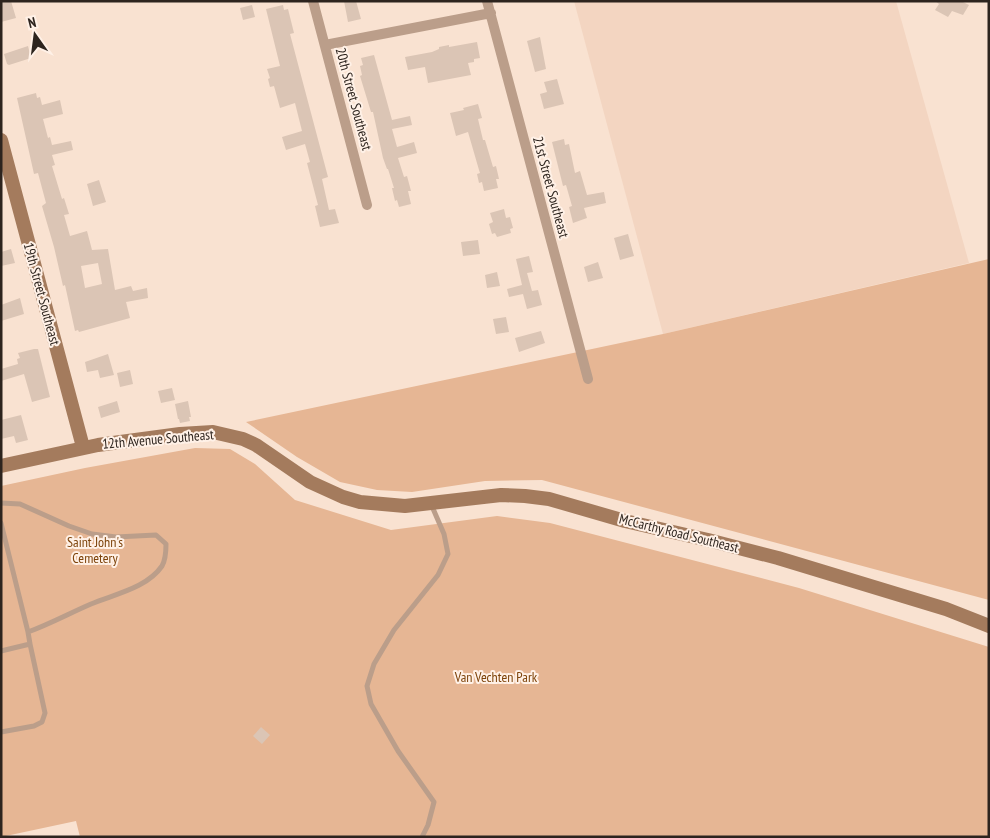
<svg xmlns="http://www.w3.org/2000/svg" width="990" height="838" font-family="'PT Sans Narrow',sans-serif">
<style>
.built{fill:#f3d5c1}
.green{fill:#e6b694}
.building{fill:#dbc5b5;fill-rule:evenodd}
.lines{fill:none;stroke-linecap:round;stroke-linejoin:round}
.lane{stroke:#bb9e8a;stroke-width:5}
.street{stroke:#bb9e8a;stroke-width:10}
.secondary{stroke:#a47b5d;stroke-width:14}
.labels{text-anchor:middle;dominant-baseline:central;stroke-width:4;stroke-linejoin:round;paint-order:stroke}
.street-label{font-size:14px;fill:#2d241e;stroke:#fff1e7}
.park-label{font-size:14px;fill:#7d430a;stroke:#fff1e7}
</style>
<rect width="100%" height="100%" fill="#f9e2d1"/>
<path class="built" d="M574,1H896L969,263L663,334Z"/>
<path class="green" d="M989,259V600L542,480L485,481L412,492L377,490L340,482L297,457L246,422L663,334Z
M195,448L230,449L255,464L295,500L391,530L497,516L550,523L799,588L989,647V837H80L76,821L1,837V486L85,468Z"/>
<path class="building" d="M1,1H11L16,18L1,22Z
M344,1H356L361,19L348,22Z
M935,1H961L969,5L963,15L952,11L948,17L935,10L939,4Z
M252,5L255,17L243,20L240,8Z
M283,5L284,10L288,9L294,33L290,34L328,177L322,179L329,210L335,209L339,223L320,227L315,206L318,205L307,163L310,162L305,144L286,150L282,137L302,131L295,103L280,108L274,86L270,87L268,79L270,78L267,69L280,66L266,9Z
M540,37L546,69L535,72L527,41Z
M477,42L480,58L474,59V62L468,63L471,75L428,83L425,67L408,70L405,57L432,52L439,49V47L449,45V47Z
M28,46L31,58L9,65L7,64L4,54Z
M374,55L392,120L410,116L412,125L392,129L397,147L414,142L417,153L398,158L404,177L407,176L411,191H408L411,204L399,207L397,200L395,201L392,188H394L388,169H387L383,158L373,112H371L360,76L362,75L360,66L363,65L361,58Z
M557,79L564,104L544,109L540,94L547,92L544,82Z
M36,93L37,98L40,97L42,105L60,100L63,114L43,119L48,138L50,137L52,145L71,141L73,150L52,155L55,165L52,166L62,199L64,198L69,214L64,215L70,236L87,231L92,250L108,249L115,290L131,286L133,291L147,288L148,298L126,302L130,318L79,332L78,330L75,331L65,285L63,286L54,247L42,206L46,203L38,173L34,174L17,98ZM98,263L102,284L85,288L81,266Z
M478,104L482,118L478,119L483,140H485L493,167L496,166L499,179H496L498,188L484,191L482,182L479,183L477,174L480,173L479,170L468,132L456,136L450,113L464,110L463,108Z
M564,139L565,145L569,144L575,173L580,171L587,195L604,192L606,203L584,208L587,218L573,223L569,207L572,206L566,185L563,186L552,142Z
M99,180L106,202L93,206L87,184Z
M504,209L506,218L510,217L513,228L510,229L511,233L497,237L495,233L492,234L489,224L493,222L490,213Z
M628,234L634,256L620,260L614,238Z
M478,240L480,254L463,256L461,242Z
M11,249L15,263L1,266V252Z
M529,256L533,272L527,273L532,291L538,290L542,305L527,309L523,294L509,297L507,289L522,285L516,259Z
M598,262L603,278L588,282L584,267Z
M497,272L500,286L487,288L485,275Z
M20,298L24,314L1,321V305Z
M506,317L509,332L496,334L493,319Z
M541,331L545,343L519,352L515,338Z
M34,349H38L50,397L32,402L24,374L1,381V369L18,364L17,359L20,358L18,353Z
M108,354L114,375L100,378L98,370L87,372L85,362Z
M130,370L133,384L120,387L117,373Z
M172,388L175,400L161,403L158,391Z
M117,401L120,412L101,418L98,407Z
M188,401L191,417H189L190,421L180,423L179,419H178L175,404Z
M21,415L28,440L16,443L14,436L1,439V420Z
M261,727L270,735L262,744L253,736Z"/>
<g class="lines">
<path class="lane" d="M1,503L20,504L69,526L92,534L116,537L156,535L166,544C166,551 166,559 162,566C147,588 115,594 91,604C70,613 50,624 28,632L30,644
M1,523L28,632
M1,651L30,644L45,713L42,722L34,726L1,732
M422,837L428,825L434,802L398,751L371,704L367,686L374,664L394,630L438,575L448,554L444,534L431,504"/>
<path class="street" d="M313,1L367,205
M487,1L588,379
M325,45L491,13"/>
<path class="secondary" d="M1,140L83,447
M1,466L98,445L180,434L213,432L243,439L256,445L310,482L343,497L360,502L405,506L501,495L525,496L549,499L625,521L708,540L778,558L946,609L989,626"/>
</g>
<g class="labels">
<g class="street-label">
<text transform="translate(354 99) rotate(75)">20th Street Southeast</text>
<text transform="translate(551 187) rotate(75)">21st Street Southeast</text>
<text transform="translate(42 294) rotate(75)">19th Street Southeast</text>
<text transform="translate(158 439) rotate(-5)">12th Avenue Southeast</text>
<text transform="translate(679 533) rotate(14)">McCarthy Road Southeast</text>
</g>
<g class="park-label">
<text x="95" y="542">Saint John's<tspan x="95" dy="16">Cemetery</tspan></text>
<text x="496" y="677">Van Vechten Park</text>
</g>
</g>
<rect width="990" height="838" fill="none" stroke="#2d241e" stroke-width="5"/>
<g transform="translate(35 35) rotate(346)" stroke="#fff1e7" stroke-width="4" paint-order="stroke">
<path d="M0-4L9 19L0 12L-9 19Z" fill="#2d241e"/>
<text y="-8" font-size="14" font-weight="bold" text-anchor="middle" fill="#2d241e">N</text>
</g>
</svg>
